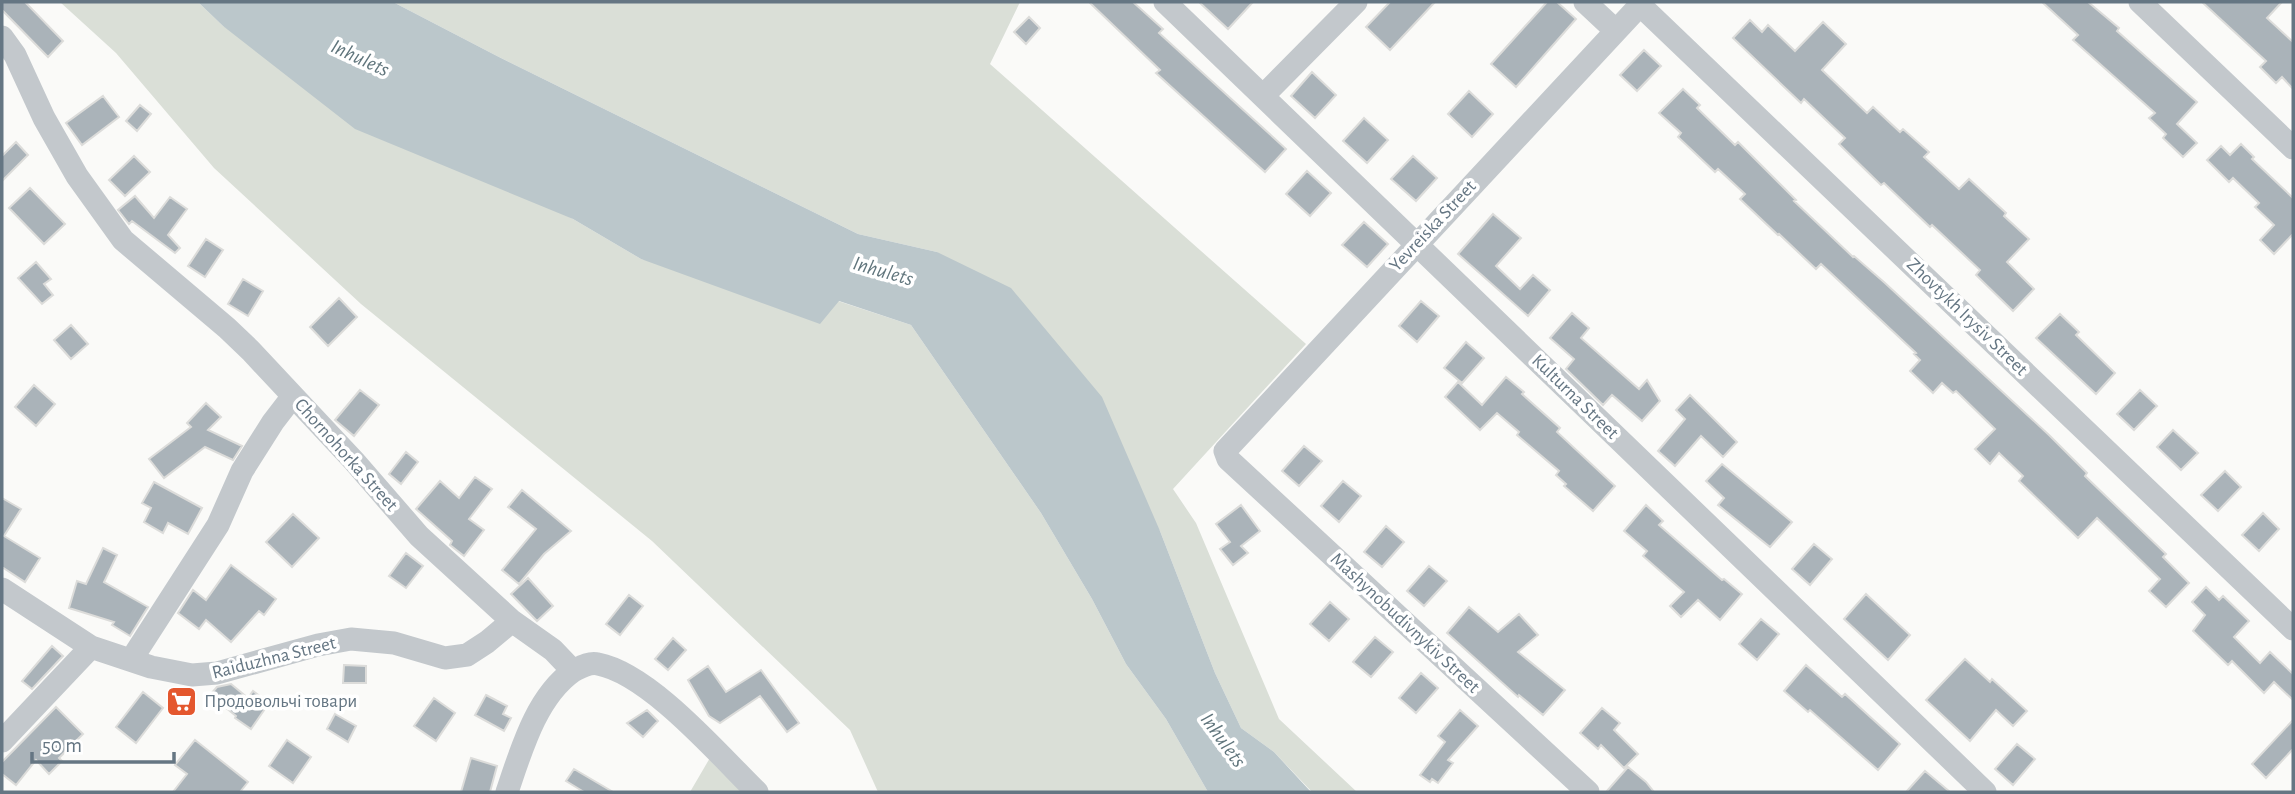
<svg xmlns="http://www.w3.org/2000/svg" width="2295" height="794" font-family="'Alegreya Sans',sans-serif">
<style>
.green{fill:#dadfd7}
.water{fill:#bbc7cb}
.building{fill:#aab3b9;stroke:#dcdcda;stroke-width:2}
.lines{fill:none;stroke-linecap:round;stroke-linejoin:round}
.minor{stroke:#c3c8cc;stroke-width:23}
.labels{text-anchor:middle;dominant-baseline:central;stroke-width:7;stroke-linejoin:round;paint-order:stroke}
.street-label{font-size:19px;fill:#657683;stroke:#fff}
.poi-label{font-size:19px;fill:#657683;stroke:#fff;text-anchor:start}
.water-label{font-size:21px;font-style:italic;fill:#60757c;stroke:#fff}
</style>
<rect width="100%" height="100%" fill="#fafaf8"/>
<path class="green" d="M60,2H198L223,26L573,219L641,259L838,301L911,325L1041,513L1092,599L1126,664L1166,719L1208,792H878L850,730L652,541L361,304L214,168L116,53Z
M393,2H1020L990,64L1306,344L1173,489L1196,523L1279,719L1357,792H1312L1274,752L1241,728L1215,673L1160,531L937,252L858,234L497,56Z
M714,751L757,792H690Z"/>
<path class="water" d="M198,2H393L497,56L858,234L937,252L1011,288L1102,397L1160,531L1215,673L1241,728L1274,752L1311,792H1208L1166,719L1126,664L1092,599L1041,513L911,325L839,301L820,324L641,259L573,219L355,129L223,26Z"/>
<path class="building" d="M2,2H25L63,41L48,57L2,10Z
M1089,2H1133L1163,29L1159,33L1286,149L1265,172L1156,73L1160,70Z
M1199,2H1253L1228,29Z
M1390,2H1435L1390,50L1366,27Z
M1547,2H1557L1576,19L1516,87L1491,64Z
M2042,2H2088L2119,28L2117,31L2197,102L2177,124L2197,143L2183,157L2163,138L2166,134L2149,118L2155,113L2073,40L2078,35Z
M2202,2H2282L2267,18L2293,42V89L2282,77L2276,83L2260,67L2266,61Z
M1029,17L1040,28L1026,44L1014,32Z
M1750,20L1762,32L1768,25L1795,51L1823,22L1846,44L1822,70L1867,113L1873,107L1900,132L1903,129L1929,152L1924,157L1959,189L1969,179L2006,213L2004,216L2029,239L2007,262L2034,289L2013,311L1976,275L1980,270L1932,225L1930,227L1884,183L1881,185L1839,144L1845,138L1804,99L1801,103L1733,38Z
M1644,50L1661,66L1637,91L1620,75Z
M1312,72L1336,95L1315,118L1291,96Z
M1683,89L1700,105L1697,108L1735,145L1738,142L1796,200L1794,201L1853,257L1854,256L1885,283L2049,435L2087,473L2085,476L2166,554L2163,557L2189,583L2166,607L2149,591L2160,579L2097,518L2078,538L2019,481L2023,476L1999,453L1990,464L1975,449L1995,429L1956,391L1953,393L1942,383L1933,393L1910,371L1920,360L1914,354L1916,353L1821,264L1816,269L1779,234L1778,235L1740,199L1745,194L1718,169L1715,172L1678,137L1681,133L1659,113Z
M1469,91L1493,114L1472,137L1448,114Z
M103,96L119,117L82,145L66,123Z
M140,105L151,114L137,131L126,121Z
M1364,118L1388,140L1367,163L1343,141Z
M16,142L28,155L2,181V156Z
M2241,144L2254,157L2252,159L2293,198V234L2274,254L2260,240L2274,225L2255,207L2259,203L2233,178L2229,182L2207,160L2221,146L2230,155Z
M134,156L150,172L125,196L109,180Z
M1413,156L1437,178L1416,201L1391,179Z
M1307,171L1331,193L1310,216L1286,194Z
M30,188L65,224L44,244L9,208Z
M135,196L154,218L170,197L187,209L168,235L180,248L175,253L132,221L129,224L118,210Z
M1493,214L1521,238L1496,266L1520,289L1533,275L1550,290L1528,316L1458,254Z
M1364,222L1388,244L1367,267L1342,245Z
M206,239L223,250L205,277L188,266Z
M36,262L51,279L44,284L53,295L42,304L18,278Z
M243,279L263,291L248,316L228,304Z
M339,298L357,317L328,346L310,327Z
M1421,301L1439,316L1417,342L1399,326Z
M1572,313L1589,328L1581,338L1639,389L1647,380L1660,401L1642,421L1612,395L1603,405L1566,369L1574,359L1550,338Z
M2060,314L2079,332L2076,335L2115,373L2096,394L2036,338Z
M71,325L88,344L71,359L54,340Z
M1466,342L1484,358L1462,383L1444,368Z
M1506,377L1524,392L1522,394L1560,428L1557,432L1615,486L1593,511L1564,486L1566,484L1556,475L1559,471L1517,435L1519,432L1497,413L1480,430L1445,397L1458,382L1482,405Z
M34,385L55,404L36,426L15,407Z
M360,390L379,405L354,436L335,420Z
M2140,390L2157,406L2134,430L2117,414Z
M1690,395L1737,442L1723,457L1701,436L1675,466L1658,451L1685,419L1676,410Z
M206,403L221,417L208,430L242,446L233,460L205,447L164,478L149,459L191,427L187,423Z
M2173,430L2198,453L2181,470L2157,447Z
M1304,446L1322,461L1299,486L1282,471Z
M406,452L418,462L401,484L389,474Z
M1722,464L1792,522L1770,547L1718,505L1724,498L1706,481Z
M2225,471L2241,487L2218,511L2201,495Z
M475,477L492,489L469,519L484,530L464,556L450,545L452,541L416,509L440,481L459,498Z
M1343,481L1361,496L1339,522L1321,506Z
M154,482L202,508L188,534L168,523L163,533L144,522L151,508L142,503Z
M522,490L571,531L544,554L519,584L502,570L536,529L508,507Z
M2,498L21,509L4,536L40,558L25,582L2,567Z
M1241,505L1260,531L1241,546L1248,553L1233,565L1220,549L1230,542L1216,524Z
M1646,505L1663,521L1659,525L1722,580L1724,579L1742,594L1720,620L1698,600L1681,617L1670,606L1684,592L1643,556L1647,551L1624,531Z
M2263,513L2279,529L2259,551L2242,535Z
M293,514L319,538L292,567L266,542Z
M1386,526L1404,542L1382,567L1364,552Z
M1814,544L1832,559L1810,585L1792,569Z
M103,548L117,555L104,582L148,607L130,636L112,625L114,622L69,608L77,581L86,584Z
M406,553L423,566L406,588L389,576Z
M231,565L276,599L264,615L259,611L231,642L206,620L199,629L178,613L193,590L206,600Z
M1429,566L1447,581L1424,606L1407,591Z
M528,578L553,606L537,621L511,594Z
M2206,587L2219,600L2223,596L2249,621L2234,637L2260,663L2270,652L2293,674V700L2274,682L2264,693L2232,661L2228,665L2193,631L2205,615L2192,602Z
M1866,594L1910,635L1888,660L1844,619Z
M629,595L643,606L620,635L606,624Z
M1330,602L1349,619L1329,641L1310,624Z
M1469,607L1498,632L1519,614L1538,635L1518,652L1565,690L1543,715L1519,695L1518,697L1447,633Z
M1761,619L1779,634L1757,660L1739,644Z
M1375,637L1393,652L1371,677L1353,662Z
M673,638L686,650L668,670L655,659Z
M52,646L63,656L32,689L22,681Z
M1965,659L1990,682L1992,679L2027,711L2013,726L1996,710L1970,741L1926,700Z
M344,665L366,666V683H343Z
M1806,665L1842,697L1845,694L1900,744L1878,770L1810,710L1808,712L1784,691Z
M708,666L726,692L761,670L799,723L787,732L760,696L720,723L709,716L688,680Z
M1421,673L1438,688L1416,713L1399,698Z
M231,684L248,698L253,691L269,703L251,729L235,718L236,716L210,695L217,687Z
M143,692L163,708L136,743L116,727Z
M486,695L507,706L503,714L511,718L504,731L475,715Z
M434,698L455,713L436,741L414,726Z
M56,707L83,734L59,758L62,761L49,774L36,760L16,785L2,774V762Z
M1602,708L1620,723L1614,730L1638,754L1624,768L1601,745L1598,749L1580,733Z
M647,710L658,721L643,737L627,723Z
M1460,710L1478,726L1448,760L1453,763L1438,783L1432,779L1430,782L1420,775L1445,742L1438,736Z
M335,714L356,726L348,742L327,729Z
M2293,720V749L2266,778L2252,764Z
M195,740L248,782L240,792H173L187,774L175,765Z
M287,740L311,757L293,783L269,766Z
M2017,744L2035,759L2013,785L1995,769Z
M471,758L497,766L490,792H461Z
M1628,767L1646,782L1654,792H1606Z
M574,769L613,792H584L566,781Z
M1925,771L1950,792H1906Z"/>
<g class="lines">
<path class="minor" d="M1165,2L1985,792
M1585,2L1615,30
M2140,2L2293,148
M1640,5L2293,629
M2,37L15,55L44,118L77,176L123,240L227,328L251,351L354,461L419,536L512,621L553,650L573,671C581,667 589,662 598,664C650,674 719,755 757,792
M1263,96L1356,2
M2,589L91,647L151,667L192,675L217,673L318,645L351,639L394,643L445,658L467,655L487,642L512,621
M131,660L218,525L242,471L273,422L293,396
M2,741L91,647
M507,792C521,751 536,697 573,671
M1588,792L1228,459L1225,451L1643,2"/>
</g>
<defs>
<symbol id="supermarket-square" viewBox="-11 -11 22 22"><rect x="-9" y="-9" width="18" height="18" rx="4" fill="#e4572e" stroke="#fff"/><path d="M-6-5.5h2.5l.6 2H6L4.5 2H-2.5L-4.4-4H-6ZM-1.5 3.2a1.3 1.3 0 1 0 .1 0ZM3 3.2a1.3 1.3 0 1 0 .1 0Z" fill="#fff"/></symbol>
</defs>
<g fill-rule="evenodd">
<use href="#supermarket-square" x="164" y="684" width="35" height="35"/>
</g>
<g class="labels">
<g class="street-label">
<text transform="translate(1433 226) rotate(-47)">Yevreiska Street</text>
<text transform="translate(1967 317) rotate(44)">Zhovtykh Irysiv Street</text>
<text transform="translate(1575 397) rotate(44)">Kulturna Street</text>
<text transform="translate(346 455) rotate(48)">Chornohorka Street</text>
<text transform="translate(1405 623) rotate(43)">Mashynobudivnykiv Street</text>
<text transform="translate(274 658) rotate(-14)">Raiduzhna Street</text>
</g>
<g class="poi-label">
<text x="204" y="701">Продовольчі товари</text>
</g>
<g class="water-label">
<text transform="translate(360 58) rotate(25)">Inhulets</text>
<text transform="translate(883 271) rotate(16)">Inhulets</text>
<text transform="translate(1223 740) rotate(54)">Inhulets</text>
</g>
</g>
<rect width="2295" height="794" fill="none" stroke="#657683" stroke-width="7"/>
<path d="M32 752v10h142v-10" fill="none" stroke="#657683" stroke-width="3.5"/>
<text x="42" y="752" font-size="21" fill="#657683" stroke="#ffffff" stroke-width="5" paint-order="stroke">50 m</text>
</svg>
